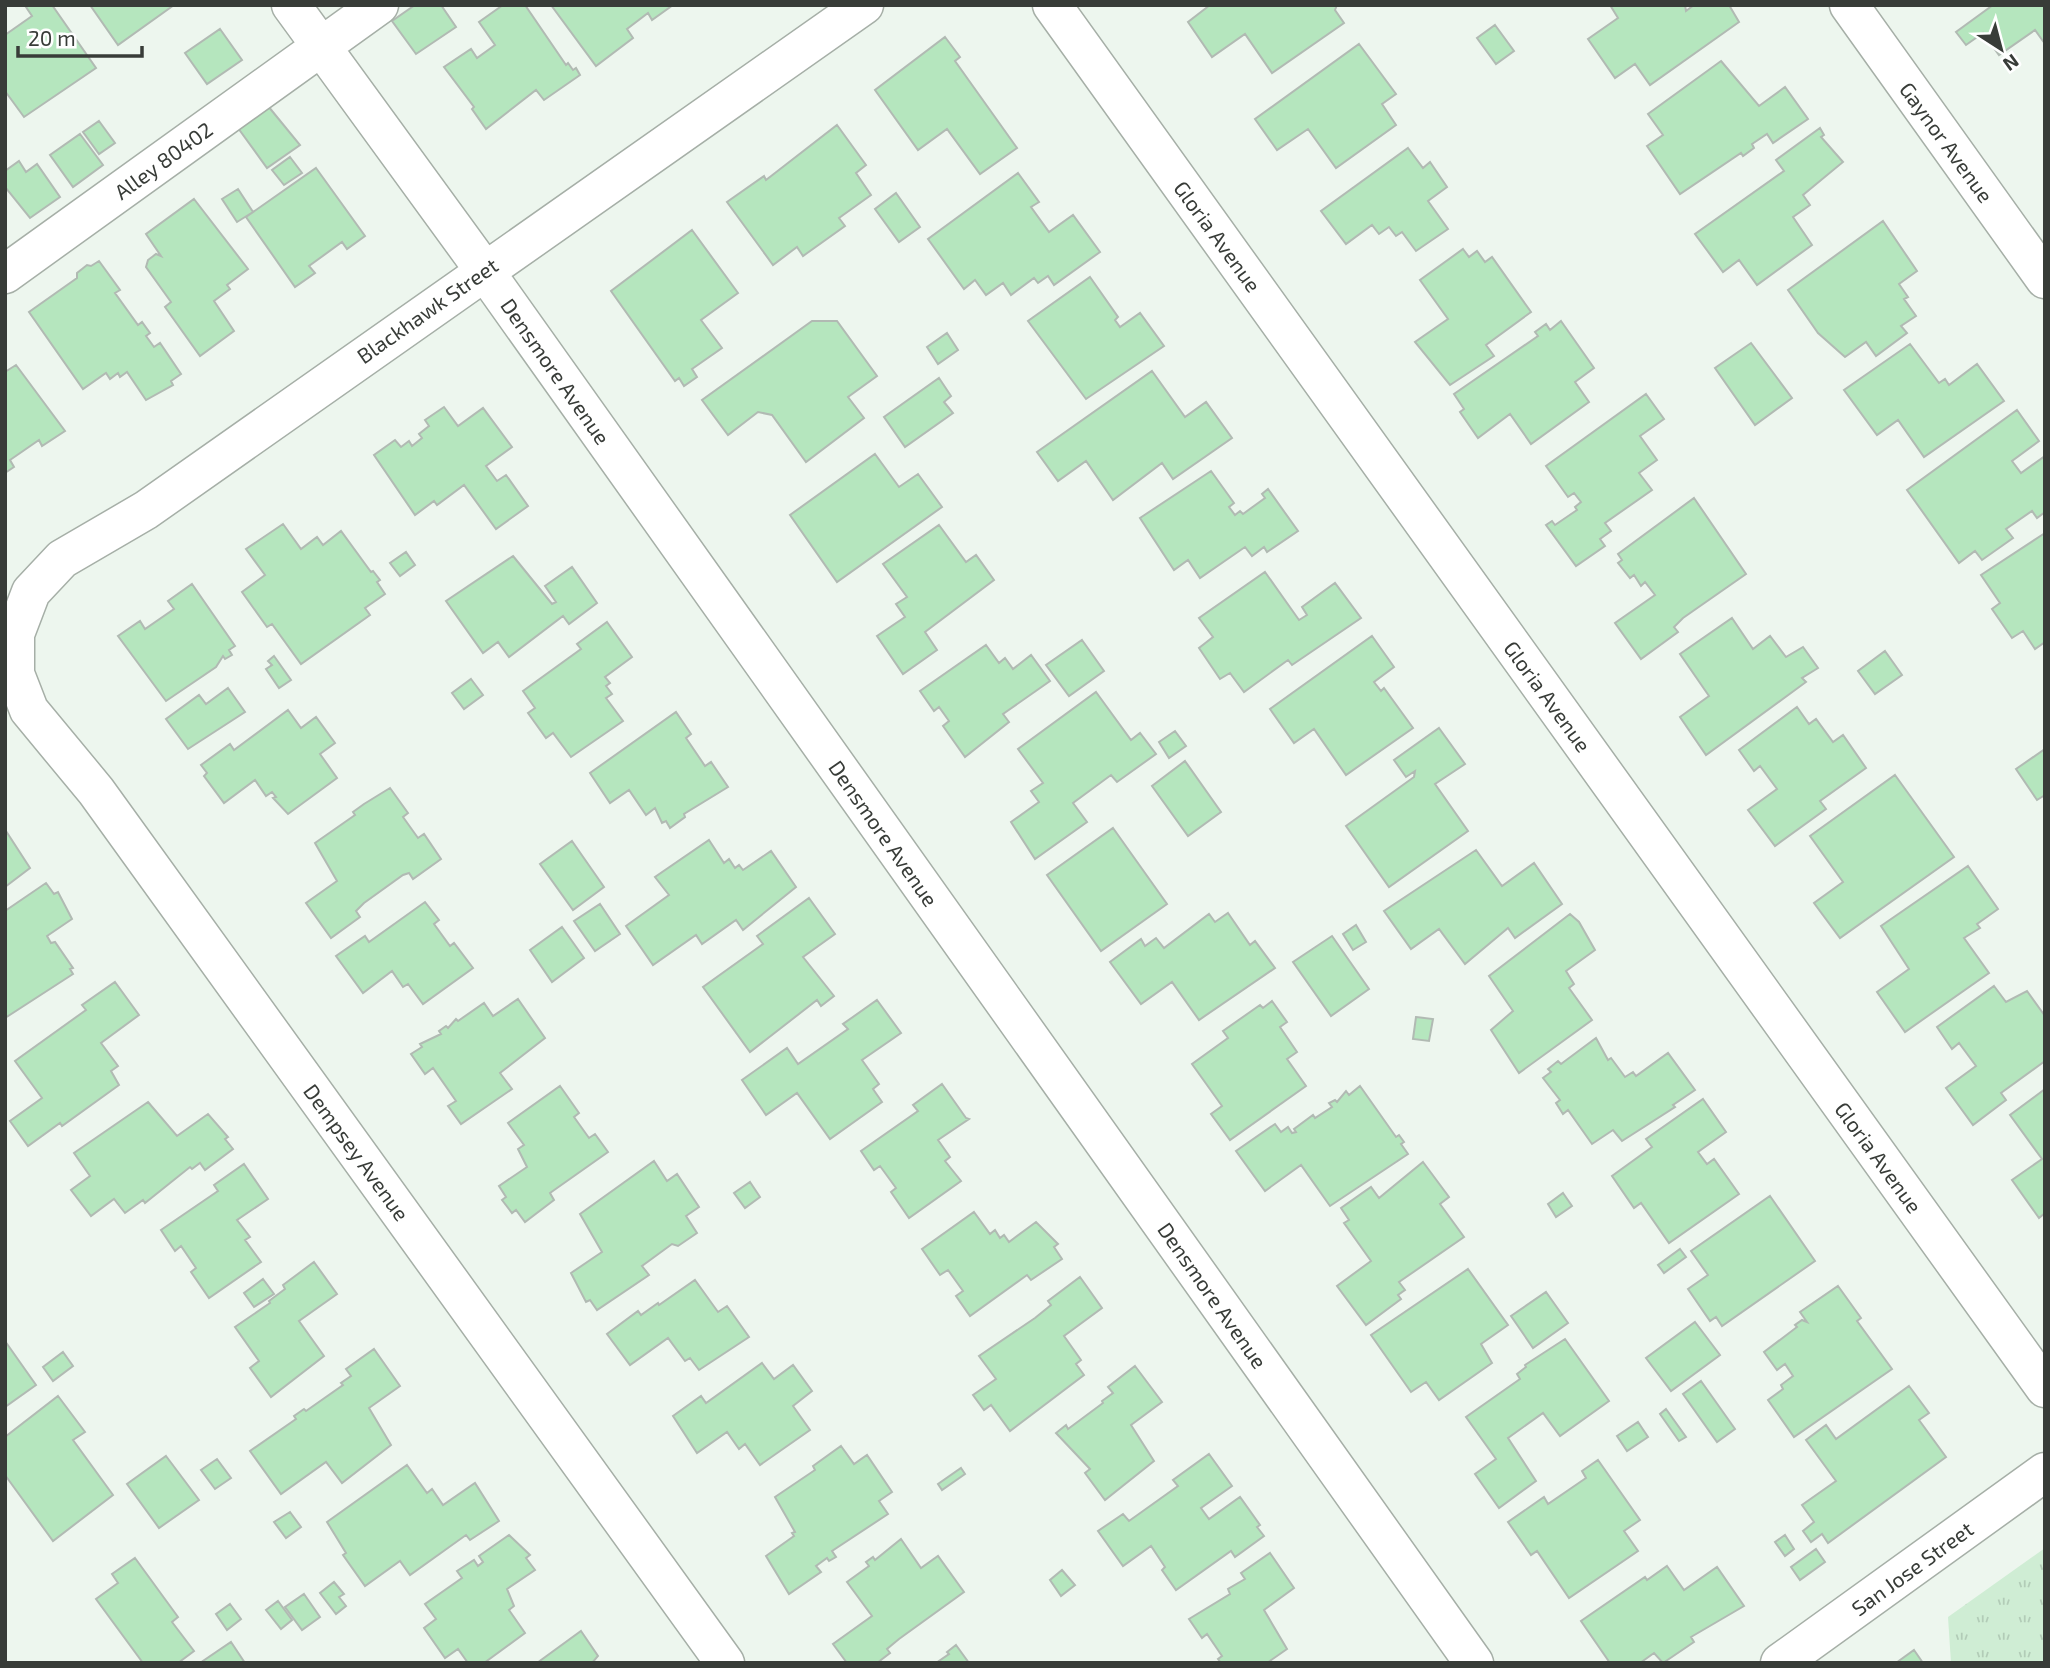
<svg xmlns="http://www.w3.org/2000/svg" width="2050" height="1668" font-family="'Exo 2',sans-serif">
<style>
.grass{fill:url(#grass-tufts)}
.building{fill:#b5e6be;stroke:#b1bab3;stroke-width:2}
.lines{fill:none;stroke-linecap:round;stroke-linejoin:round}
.minor-casing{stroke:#a6afa7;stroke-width:41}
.minor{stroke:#fff;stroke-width:38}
.labels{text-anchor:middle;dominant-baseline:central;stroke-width:6;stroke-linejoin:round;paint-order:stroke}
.street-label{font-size:21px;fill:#383c38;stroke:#fff}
</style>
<defs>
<pattern id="grass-tufts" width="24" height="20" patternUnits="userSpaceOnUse" patternTransform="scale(1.75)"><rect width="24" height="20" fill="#cfedd4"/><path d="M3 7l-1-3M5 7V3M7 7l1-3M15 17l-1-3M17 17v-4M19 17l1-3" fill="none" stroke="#b2ccb7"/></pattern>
</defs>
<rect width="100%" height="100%" fill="#edf6ee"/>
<path class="grass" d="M2045,1548V1663H1951L1948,1617Z"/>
<path class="building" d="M29,5H52L96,68L24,117L5,91V35L32,16L26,7Z
M90,5H174L118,45Z
M415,5H441L456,27L416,54L392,21Z
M503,5H525L566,65L568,63L573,70L576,68L580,75L544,100L536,90L486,129L472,109L474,107L444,67L471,49L477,58L495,45L479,22Z
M551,5H673L652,20L648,13L627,29L633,38L596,66Z
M1210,5H1337L1335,10L1344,23L1272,73L1245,34L1212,57L1188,22Z
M1610,5H1685L1686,11L1694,5H1729L1739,22L1650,85L1635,64L1615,78L1588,39L1618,18Z
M1993,5H2045V44L2035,30L1999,55L1983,33L1966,45L1956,32Z
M1495,25L1514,51L1496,64L1477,38Z
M220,29L242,60L207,84L185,53Z
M945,37L960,57L955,61L1017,148L980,174L947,129L918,150L875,90Z
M1359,44L1396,94L1382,104L1396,125L1336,168L1308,129L1277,150L1255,119Z
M1721,61L1759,106L1785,87L1808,119L1773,143L1767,134L1752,144L1754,148L1743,156L1741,153L1680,194L1647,146L1663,135L1648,114Z
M268,106L300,145L267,168L238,128Z
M99,121L115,143L99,154L83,132Z
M837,125L866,165L856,173L871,195L839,218L845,226L803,256L797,247L773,265L727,202L764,176L766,180Z
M1820,128L1824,135L1821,137L1843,162L1803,195L1810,205L1793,217L1812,245L1757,285L1739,260L1723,272L1695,234L1784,171L1776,160Z
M80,134L103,165L73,187L50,155Z
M1408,148L1423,168L1430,162L1447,187L1428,201L1448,229L1416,251L1402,232L1396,236L1389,227L1379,234L1372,225L1346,244L1321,211Z
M290,157L302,173L284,185L272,170Z
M19,161L26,172L37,164L60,197L30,218L5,187V171Z
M316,168L365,236L347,249L342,242L309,266L315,273L295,287L246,217Z
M1018,173L1039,202L1031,207L1049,232L1073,215L1100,252L1054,285L1048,276L1038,283L1034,278L1011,295L1003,283L986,295L975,280L964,289L928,239Z
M238,189L253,212L237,222L222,199Z
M896,193L920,227L899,242L875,209Z
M194,199L248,269L227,285L230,289L214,301L234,331L200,356L165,307L171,302L146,267L148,260L156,254L161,256L146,234Z
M1883,221L1917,271L1899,284L1908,297L1904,299L1916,316L1901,326L1907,333L1876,356L1866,342L1845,357L1818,333L1788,290Z
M692,230L738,293L701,320L722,348L692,369L697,377L684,386L679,378L675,381L611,291Z
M1463,249L1469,257L1477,251L1485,262L1492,257L1531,312L1486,345L1494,356L1450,385L1415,342L1448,319L1420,280Z
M99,261L120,290L115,293L138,325L142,322L150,333L146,336L154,347L160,343L181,374L171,381L173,385L146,400L127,372L120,377L118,373L110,379L106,373L83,389L29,312L77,278V273L87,265L91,266Z
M1090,277L1118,317L1115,320L1120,327L1140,313L1164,346L1086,399L1028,321Z
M812,321H837L877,376L848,397L864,418L806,462L772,415L758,412L728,435L702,400Z
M1561,321L1594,368L1575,382L1589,402L1531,444L1510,414L1478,438L1460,412L1464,409L1454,394L1538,336L1535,332L1546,324L1550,330Z
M947,333L958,350L938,364L927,347Z
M1751,343L1792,398L1755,425L1715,368Z
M1910,344L1939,383L1945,379L1949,385L1977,364L2004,401L1924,457L1898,420L1877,435L1844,390Z
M16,365L65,431L42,446L39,440L10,460L14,467L5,473V372Z
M1152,371L1185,417L1206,402L1232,438L1173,479L1162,463L1113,500L1086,461L1058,481L1037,452Z
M939,378L951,396L944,402L953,413L905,447L884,417Z
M1646,394L1664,419L1640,436L1657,460L1639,473L1652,490L1605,523L1611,531L1600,539L1605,546L1576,566L1546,525L1552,521L1555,525L1577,510L1575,507L1581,502L1574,493L1568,497L1546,466Z
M444,407L458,426L483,408L512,447L486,466L497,481L506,475L528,506L496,529L464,485L437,505L434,501L415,515L374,455L395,440L401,447L409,441L412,446L422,438L419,434L429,426L425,420Z
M2017,410L2039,441L2012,461L2021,473L2045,456V512L2037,518L2032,511L2006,529L2013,538L1982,560L1975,551L1959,563L1907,490Z
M875,454L899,487L918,474L942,507L837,582L790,515Z
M1211,471L1234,503L1229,507L1235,515L1240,511L1243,514L1265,498L1262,494L1268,489L1298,531L1267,552L1264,547L1252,556L1245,547L1200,578L1188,560L1174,570L1140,518Z
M1694,498L1746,574L1683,618L1674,627L1678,632L1641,659L1615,623L1655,595L1645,582L1641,586L1634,575L1630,578L1618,563L1622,560L1618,554Z
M283,524L301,549L317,537L323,545L341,531L371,572L373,571L380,580L377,582L385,594L365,608L370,615L301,664L272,624L267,627L242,592L265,575L246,549Z
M939,525L966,562L976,555L994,580L925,632L937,650L903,674L877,636L905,617L896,604L907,597L883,564Z
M2045,533V642L2035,649L2023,631L2012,638L1992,609L2000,603L1981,575Z
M406,552L415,565L400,576L390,563Z
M513,556L552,604L556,602L545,586L572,567L597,603L569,624L563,616L509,657L498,642L483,653L446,601Z
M1265,572L1299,620L1307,615L1302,607L1335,583L1361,618L1292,665L1288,660L1244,692L1230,673L1220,679L1199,648L1213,637L1199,618Z
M192,584L235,646L229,650L232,655L225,659L223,656L216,667L166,701L118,636L140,621L145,629L174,609L168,601Z
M1732,618L1753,649L1770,636L1786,657L1803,647L1818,668L1802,678L1806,682L1706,755L1680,717L1709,696L1680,654Z
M607,622L632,657L605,677L610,683L606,686L612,694L606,698L623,721L571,757L553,733L546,738L528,713L535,708L523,691L581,649L577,644Z
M1372,636L1394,667L1374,682L1381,691L1384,688L1413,728L1346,775L1314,729L1294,743L1270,709Z
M1082,640L1104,671L1069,696L1046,665Z
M986,645L999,663L1005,658L1013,669L1031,655L1050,681L1003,714L1009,722L965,757L943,726L949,721L939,707L934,711L920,691Z
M1885,651L1902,675L1875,694L1858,671Z
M274,656L291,680L279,688L266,669L272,665L268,661Z
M471,679L483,695L464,709L452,693Z
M228,688L245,712L188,749L166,719L199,695L206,704Z
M1096,692L1131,740L1140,733L1156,754L1117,782L1111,775L1073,803L1087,822L1035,859L1011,822L1039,802L1031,791L1043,783L1018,749Z
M1797,707L1809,724L1816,719L1833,742L1843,735L1866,768L1820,801L1826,809L1775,846L1748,810L1777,789L1760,766L1754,771L1739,750Z
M288,710L301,728L316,717L335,743L320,754L337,778L288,814L273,798L276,797L272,792L266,796L255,780L224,803L204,776L207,773L201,765L230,744L234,750Z
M676,712L691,734L686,738L705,766L711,762L728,787L684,814L685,817L670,828L666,821L662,823L655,808L646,815L629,790L610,803L590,773Z
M1439,728L1465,764L1435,784L1468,831L1389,887L1346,826L1414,777L1415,771L1406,777L1394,760Z
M1175,731L1186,746L1169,758L1159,742Z
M2045,749V795L2037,800L2016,769Z
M1185,761L1221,812L1188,836L1152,786Z
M1895,775L1954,857L1840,938L1814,903L1843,882L1810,836Z
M390,788L408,813L403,817L418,838L424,834L441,859L413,879L409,873L403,875L364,903L356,911L360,917L331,938L306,903L337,881L315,843L355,815L353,812L364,804Z
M1113,828L1167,904L1101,951L1047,875Z
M6,831L30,868L5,887V831Z
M709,840L724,863L729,859L735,868L739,865L743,870L771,851L796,887L743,930L736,920L702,944L696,935L653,965L626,926L669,895L655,877Z
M572,841L604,887L573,910L540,864Z
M1476,850L1502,886L1534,863L1562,904L1515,938L1508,928L1465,964L1439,929L1411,949L1384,911Z
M1968,866L1998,909L1977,924L1980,928L1964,938L1989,973L1905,1032L1877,992L1909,969L1881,926Z
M46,883L54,894L58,892L72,919L47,936L51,943L55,942L73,968L70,969L73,974L5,1018V911Z
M809,898L835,934L803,957L834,996L821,1006L817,1000L750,1052L703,987L763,944L757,936Z
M425,902L439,920L434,924L450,946L454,943L473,968L423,1004L408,984L403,987L392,971L363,993L336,956L365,936L369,942Z
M600,904L620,934L595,951L574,921Z
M1228,913L1250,945L1255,941L1275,968L1199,1020L1172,982L1141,1004L1110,962L1141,939L1145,946L1156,938L1164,948L1209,914L1215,922Z
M1570,914L1579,922L1595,950L1566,971L1574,984L1569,988L1592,1020L1519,1073L1491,1030L1513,1011L1489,976Z
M1356,925L1366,942L1353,950L1343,934Z
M562,927L584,958L552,982L530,950Z
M1332,936L1369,989L1331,1016L1293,962Z
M115,982L139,1015L101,1043L118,1066L111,1071L119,1085L62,1126L60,1123L28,1146L10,1121L42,1098L15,1061L86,1010L82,1005Z
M1994,986L2006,1002L2027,991L2045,1016V1061L2001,1093L2006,1100L1973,1125L1946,1088L1976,1066L1959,1043L1952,1049L1937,1027Z
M518,999L545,1038L500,1073L512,1089L461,1124L448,1106L456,1101L433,1068L425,1074L411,1054L422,1047L420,1044L441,1034L439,1031L446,1026L448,1028L456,1019L458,1021L484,1003L493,1016Z
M877,1000L901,1033L862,1060L879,1084L873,1089L882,1102L830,1139L797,1093L766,1115L742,1080L787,1048L798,1064L848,1029L843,1024Z
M1272,1001L1287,1022L1280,1027L1297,1052L1287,1059L1306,1086L1230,1140L1211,1114L1222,1106L1192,1064L1228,1038L1223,1031L1260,1005L1263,1008Z
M1416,1017L1433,1019L1429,1041L1413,1039Z
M1596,1038L1608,1060L1611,1058L1625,1077L1633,1072L1636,1076L1668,1053L1695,1090L1673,1105L1675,1107L1622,1141L1613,1130L1592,1144L1568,1110L1563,1114L1556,1103L1560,1100L1543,1078L1551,1072L1548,1069L1558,1061L1561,1064Z
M942,1084L966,1118L969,1119L938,1140L950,1157L945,1161L961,1181L909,1218L891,1192L896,1188L880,1166L874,1170L861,1151L918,1111L913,1105Z
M560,1086L579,1113L574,1117L589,1138L595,1134L608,1152L550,1193L554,1200L525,1222L516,1210L512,1213L502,1200L506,1197L499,1186L527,1167L518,1149L524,1145L508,1123Z
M1360,1086L1396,1137L1399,1135L1404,1142L1401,1144L1408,1154L1330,1206L1301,1165L1265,1191L1236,1151L1275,1124L1281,1132L1288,1127L1292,1133L1296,1132L1294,1129L1313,1115L1315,1118L1332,1107L1329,1103L1335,1100L1337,1102L1346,1091L1349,1095Z
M2045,1089V1213L2039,1218L2012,1180L2042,1159L2010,1115Z
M1703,1099L1726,1132L1698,1152L1707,1164L1714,1159L1739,1194L1669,1243L1641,1203L1634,1208L1612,1176L1652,1147L1646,1139Z
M148,1102L177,1136L208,1114L228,1137L225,1139L233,1149L205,1170L200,1163L192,1169L190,1167L145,1203L143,1200L125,1213L114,1199L91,1216L71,1190L90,1176L74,1153Z
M654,1161L667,1181L677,1174L699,1207L686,1216L697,1233L678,1246L672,1244L642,1266L649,1275L597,1310L590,1300L586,1302L571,1273L602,1252L580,1214Z
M1423,1162L1449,1197L1440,1204L1464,1237L1399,1282L1405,1290L1398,1295L1401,1299L1366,1325L1337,1286L1371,1261L1344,1223L1349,1220L1341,1208L1371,1187L1379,1198Z
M244,1164L268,1199L237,1220L250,1237L245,1240L261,1262L209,1298L191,1272L196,1268L181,1246L175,1251L161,1230L218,1191L214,1185Z
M750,1182L760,1197L745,1208L734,1193Z
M1563,1193L1572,1206L1556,1217L1548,1204Z
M1770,1196L1815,1261L1722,1326L1716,1317L1710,1321L1688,1289L1708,1275L1691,1251Z
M974,1212L990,1234L995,1230L1000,1238L1004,1235L1009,1242L1036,1222L1058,1244L1054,1247L1062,1259L1031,1280L1027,1275L970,1316L956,1296L963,1291L948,1270L940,1275L922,1249Z
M1680,1249L1686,1257L1664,1273L1658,1265Z
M314,1262L337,1294L299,1321L324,1356L271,1397L250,1368L259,1361L235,1327L270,1303L269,1301L285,1289L283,1285Z
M1468,1269L1508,1325L1481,1344L1492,1363L1439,1400L1426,1382L1411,1392L1371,1335Z
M1080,1277L1102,1308L1064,1336L1081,1360L1076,1364L1084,1375L1010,1431L991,1405L984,1410L973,1395L996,1379L979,1356L1035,1318L1051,1305L1048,1301Z
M263,1279L274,1294L254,1307L244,1293Z
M695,1280L718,1312L727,1306L749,1337L699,1370L690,1358L685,1361L668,1338L630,1365L607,1334L638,1311L641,1315L658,1303L659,1305Z
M1838,1286L1861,1318L1857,1321L1892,1369L1794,1437L1768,1400L1783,1389L1781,1385L1793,1376L1785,1364L1777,1370L1764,1352L1797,1327L1795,1325L1802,1320L1807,1322L1800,1312Z
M1546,1292L1568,1323L1533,1348L1511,1316Z
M1695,1322L1720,1355L1671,1391L1646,1358Z
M1565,1339L1609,1401L1560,1436L1543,1413L1508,1438L1536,1481L1499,1508L1475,1474L1496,1459L1466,1417L1520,1379L1517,1374L1526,1367L1525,1365Z
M5,1341L36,1385L5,1407Z
M374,1349L400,1386L369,1408L391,1445L342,1483L326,1462L281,1494L250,1451L296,1419L294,1416L304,1409L306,1411L343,1385L341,1383L351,1376L346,1369Z
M63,1352L73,1366L53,1381L43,1367Z
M762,1363L774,1379L793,1365L812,1391L793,1406L810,1430L760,1465L745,1444L739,1449L727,1432L697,1453L673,1416L701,1396L706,1403Z
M1135,1366L1162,1402L1131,1425L1154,1461L1105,1500L1085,1473L1090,1469L1056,1433L1066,1425L1068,1429L1103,1403L1102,1401L1113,1393L1108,1387Z
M1701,1381L1735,1429L1717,1442L1683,1394Z
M1909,1386L1929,1413L1919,1420L1946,1457L1828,1543L1822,1534L1811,1542L1803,1531L1814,1522L1802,1505L1836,1481L1806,1440L1826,1425L1836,1439Z
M58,1396L85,1432L73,1440L113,1495L53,1541L5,1475V1437Z
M1666,1409L1686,1437L1679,1441L1660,1414Z
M1638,1422L1648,1437L1627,1451L1617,1436Z
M841,1446L854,1464L867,1455L892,1492L879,1501L888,1514L832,1551L836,1557L829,1561L827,1558L816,1566L821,1572L789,1594L766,1556L794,1536L792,1533L795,1532L775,1497L815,1470L813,1466Z
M1209,1454L1232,1486L1201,1508L1209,1519L1240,1497L1260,1525L1257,1527L1264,1536L1235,1557L1231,1551L1176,1590L1162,1570L1165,1567L1151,1546L1123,1566L1098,1531L1123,1514L1129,1521L1178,1486L1173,1480Z
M166,1456L199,1500L159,1528L127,1484Z
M217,1459L231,1478L215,1489L201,1470Z
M1598,1460L1640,1520L1624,1531L1638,1551L1569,1598L1537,1551L1531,1555L1508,1522L1544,1497L1548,1504L1586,1478L1582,1471Z
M407,1465L427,1493L432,1489L443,1505L475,1483L499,1521L470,1540L466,1535L410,1575L400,1561L365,1586L343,1555L346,1553L327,1522Z
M961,1468L965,1474L942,1490L938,1484Z
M290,1512L301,1527L286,1538L274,1522Z
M509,1535L530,1555L526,1558L535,1570L507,1589L514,1606L509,1610L525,1633L484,1663H468L458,1649L445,1658L424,1628L436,1619L425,1604L462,1578L457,1571L474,1560L478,1566L483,1562L479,1556Z
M1785,1535L1794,1549L1785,1556L1775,1542Z
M901,1539L921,1568L938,1556L964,1592L899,1639L887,1649L890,1653L877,1663H847L833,1644L872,1616L847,1582L869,1566L866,1562L873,1557L875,1560Z
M1816,1549L1825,1562L1800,1580L1791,1567Z
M1270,1553L1294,1588L1264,1610L1287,1649L1267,1663H1221L1218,1659L1222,1656L1207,1634L1202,1638L1189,1619L1230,1594L1228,1589L1245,1579L1241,1573Z
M135,1558L178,1617L172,1622L194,1651L178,1663H143L96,1599L118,1583L112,1574Z
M1667,1566L1684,1590L1717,1567L1744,1606L1691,1637L1694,1642L1663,1663L1654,1653L1640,1663H1610L1581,1621L1645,1577L1647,1580Z
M1062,1570L1075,1585L1061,1596L1050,1580Z
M334,1582L344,1594L339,1597L346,1606L336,1614L320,1593Z
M304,1594L320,1617L302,1630L285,1607Z
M278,1601L292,1620L281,1629L266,1610Z
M230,1604L241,1619L227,1630L216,1614Z
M581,1631L598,1656L592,1663H537Z
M231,1642L245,1663H200Z
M956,1645L969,1663H936L949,1654L947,1652Z
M1914,1650L1923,1663H1896Z"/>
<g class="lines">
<defs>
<path id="minor" d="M291,5L484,270L1474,1663
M1052,5L2045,1388
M1849,5L2045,279
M5,274L379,5
M725,1663L96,791L29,710L15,674V634L31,592L62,559L146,510L864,5
M1780,1663L2045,1472"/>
</defs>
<use href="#minor" class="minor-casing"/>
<use href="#minor" class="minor"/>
</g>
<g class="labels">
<g class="street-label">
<text transform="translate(1947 142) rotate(54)">Gaynor Avenue</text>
<text transform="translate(163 160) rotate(-36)">Alley 80402</text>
<text transform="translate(1218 236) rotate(54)">Gloria Avenue</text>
<text transform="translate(427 310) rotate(-35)">Blackhawk Street</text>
<text transform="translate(556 371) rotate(55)">Densmore Avenue</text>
<text transform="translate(1548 696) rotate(54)">Gloria Avenue</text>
<text transform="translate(884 833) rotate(55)">Densmore Avenue</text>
<text transform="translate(357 1152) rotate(54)">Dempsey Avenue</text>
<text transform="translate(1879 1157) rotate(54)">Gloria Avenue</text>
<text transform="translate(1213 1295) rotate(55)">Densmore Avenue</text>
<text transform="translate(1912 1568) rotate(-36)">San Jose Street</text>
</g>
</g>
<rect width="2050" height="1668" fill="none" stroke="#383c38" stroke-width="14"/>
<g transform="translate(2001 49) rotate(144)" stroke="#ffffff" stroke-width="5" paint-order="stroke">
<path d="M0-5L12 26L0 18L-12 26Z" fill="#383c38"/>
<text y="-10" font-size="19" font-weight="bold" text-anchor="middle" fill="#383c38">N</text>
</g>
<path d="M18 46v10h124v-10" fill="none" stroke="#383c38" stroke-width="3.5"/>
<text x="28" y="46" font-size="21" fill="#383c38" stroke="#ffffff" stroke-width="5" paint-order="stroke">20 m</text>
</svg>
